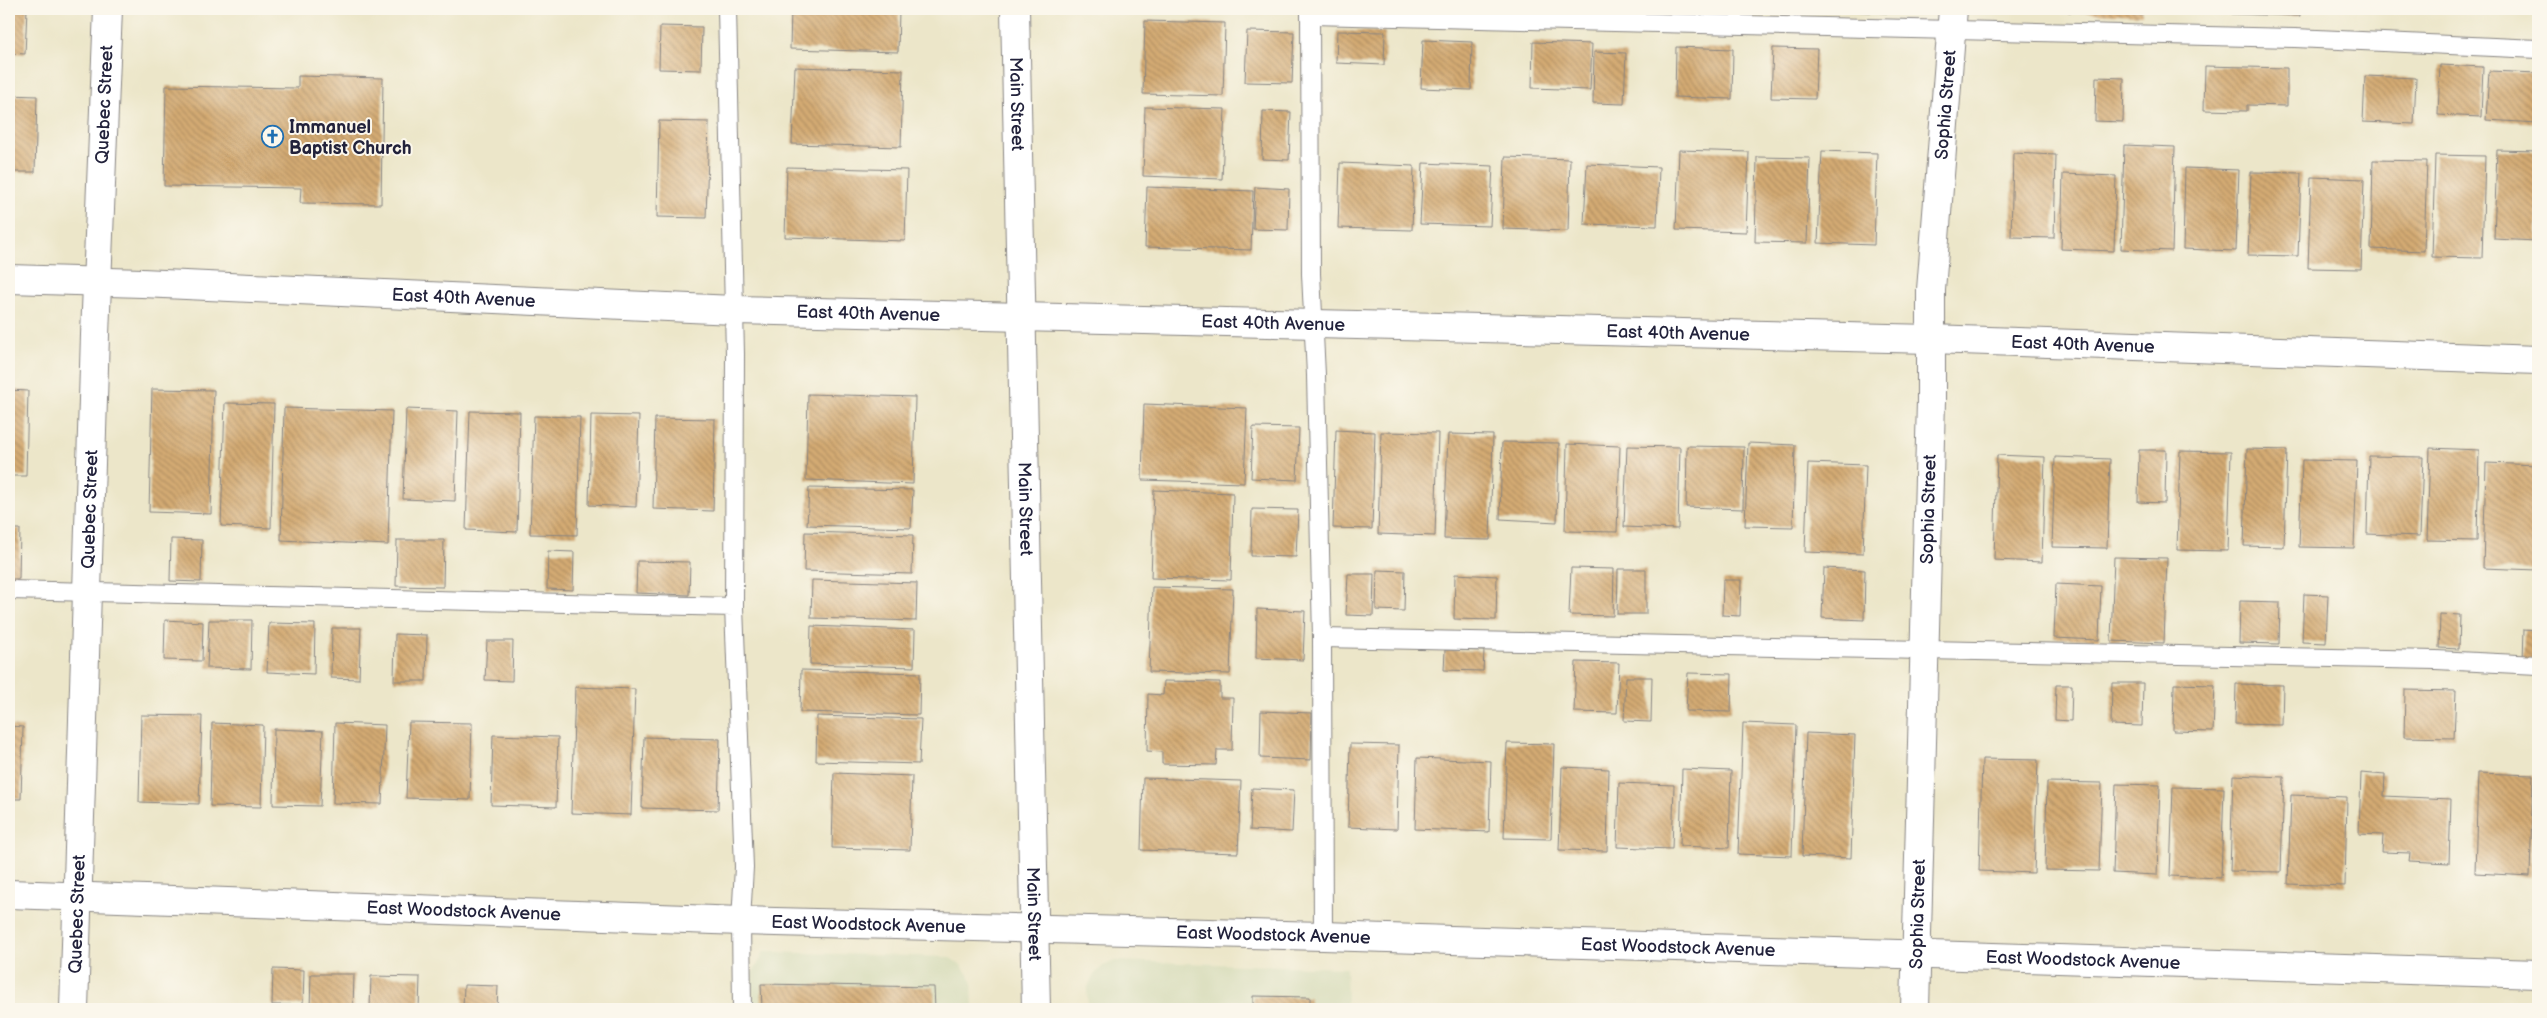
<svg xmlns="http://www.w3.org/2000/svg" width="2547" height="1018" font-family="'Balsamiq Sans',sans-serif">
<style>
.built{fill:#dadebd}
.building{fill:url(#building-back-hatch)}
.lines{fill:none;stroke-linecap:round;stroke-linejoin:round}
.lane-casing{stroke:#878482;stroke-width:20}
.street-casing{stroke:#878482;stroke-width:30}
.secondary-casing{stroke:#878482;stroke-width:30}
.lane{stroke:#fff;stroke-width:18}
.street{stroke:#fff;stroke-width:28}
.secondary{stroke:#fff;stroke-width:28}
.labels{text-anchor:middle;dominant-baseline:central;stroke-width:4;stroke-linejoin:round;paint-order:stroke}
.street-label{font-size:18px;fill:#22223b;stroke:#fbf7ec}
.poi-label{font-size:18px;font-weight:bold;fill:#22223b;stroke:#fbf7ec;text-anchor:start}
</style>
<defs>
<pattern id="building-back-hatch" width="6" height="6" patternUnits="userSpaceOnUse" patternTransform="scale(1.25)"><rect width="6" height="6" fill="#d4ab73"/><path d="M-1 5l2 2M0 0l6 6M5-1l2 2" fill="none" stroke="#ac8b60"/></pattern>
</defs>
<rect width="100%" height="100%" fill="#fbf7ec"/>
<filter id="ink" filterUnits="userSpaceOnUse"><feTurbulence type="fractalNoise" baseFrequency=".02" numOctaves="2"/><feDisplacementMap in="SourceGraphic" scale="10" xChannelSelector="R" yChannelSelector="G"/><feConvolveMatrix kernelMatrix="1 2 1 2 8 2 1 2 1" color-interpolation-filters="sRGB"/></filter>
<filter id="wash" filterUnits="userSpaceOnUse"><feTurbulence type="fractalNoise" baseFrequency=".0096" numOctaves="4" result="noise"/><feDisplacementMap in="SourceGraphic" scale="20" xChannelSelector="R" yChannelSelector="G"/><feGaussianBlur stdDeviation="1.12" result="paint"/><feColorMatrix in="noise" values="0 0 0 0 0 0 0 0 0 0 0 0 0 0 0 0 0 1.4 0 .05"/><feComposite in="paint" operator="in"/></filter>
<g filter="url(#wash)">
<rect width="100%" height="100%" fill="#ece6c9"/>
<path class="built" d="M764,952L948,957L960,964L972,980L973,1009H753L752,974Z
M1115,961L1346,968L1347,1009H1088L1087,989L1093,976L1103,966Z"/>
<g id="blocks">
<path class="building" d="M9,9H27L25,54L9,53Z
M791,9H899L898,52L790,49Z
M1847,9H1888V13L1847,11Z
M2068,9H2142V15L2068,12Z
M2232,9H2300V16L2232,14Z
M1145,21L1225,23L1223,96L1143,94Z
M660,26L702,27L701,70L659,69Z
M1247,31L1294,32L1292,83L1245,82Z
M1337,31L1385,32L1384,65L1336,63Z
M1423,40L1472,42L1471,90L1421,88Z
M1533,42L1592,44L1590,90L1532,88Z
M1676,47L1733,49L1732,99L1675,97Z
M1773,48L1817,49L1815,99L1771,98Z
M1594,52L1626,53L1624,104L1593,103Z
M2440,65L2483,67L2481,117L2438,115Z
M2205,66L2287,68V106L2247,105V111L2204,110Z
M795,67L903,70L901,147L792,144Z
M2489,71L2538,73V123L2486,120Z
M298,76L383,78L381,204L300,203L301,188L164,186L166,86L298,88Z
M2365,76L2416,78L2414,124L2363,122Z
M2096,77L2124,78L2123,122L2095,121Z
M9,95L37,96L35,172H9Z
M1145,107L1225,109L1222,179L1143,176Z
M1263,111L1291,112L1289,160L1262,159Z
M659,121L709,122L706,218L657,217Z
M2124,145L2175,147L2172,251L2121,249Z
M1679,150L1749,152L1746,232L1676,230Z
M2497,150L2538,151L2537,241L2494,239Z
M1822,151L1877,153L1874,245L1818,243Z
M2013,153L2056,155L2054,238L2011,237Z
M2435,155L2485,156L2482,258L2432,257Z
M1505,157L1570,159L1568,231L1503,229Z
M1757,157L1810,158L1807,243L1755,242Z
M2373,160L2427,161L2424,251L2371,249Z
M1340,163L1414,166L1412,230L1338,228Z
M1423,163L1493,166L1490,226L1420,224Z
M1587,164L1659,167L1657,226L1584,224Z
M787,167L907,170L905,241L785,237Z
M2185,168L2239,170L2236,251L2183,249Z
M2251,172L2301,173L2298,256L2248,255Z
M2063,174L2116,176L2114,251L2061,249Z
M2311,177L2364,179L2361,269L2308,268Z
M1147,187L1253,191L1251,250L1145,247Z
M1255,187L1289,189L1288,230L1253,229Z
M152,389L214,390L211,514L149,512Z
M9,390L28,391L26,476H9Z
M808,394L915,397L913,484L806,480Z
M225,403L274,404L271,528L221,526Z
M1144,404L1247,408L1244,483L1142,480Z
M284,408L392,411L388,545L281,540Z
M406,409L458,411L455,501L403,499Z
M470,411L520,412L517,532L466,530Z
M591,415L639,416L636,507L589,505Z
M534,416L580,417L577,535L530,534Z
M655,418L715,419L713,511L653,509Z
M1253,427L1299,428L1297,480L1251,478Z
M1336,430L1375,432L1372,529L1333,528Z
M1381,432L1438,433L1435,536L1378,534Z
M1448,434L1493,435L1490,540L1444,539Z
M1502,442L1559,443L1557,522L1500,519Z
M1748,443L1795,445L1793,527L1745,526Z
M1567,444L1620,446L1617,532L1565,531Z
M1627,446L1680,447L1678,529L1624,527Z
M1687,446L1744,447L1743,509L1686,507Z
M2430,448L2479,450L2477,541L2427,540Z
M2247,449L2287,450L2284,547L2244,546Z
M2139,450H2166L2165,503L2138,502Z
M2180,451L2231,452L2228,551L2177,550Z
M1997,455L2045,457L2042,562L1994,560Z
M2369,456L2423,457L2420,536L2367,534Z
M2055,457L2110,459L2107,548L2052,547Z
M2302,460L2357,461L2354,548L2299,547Z
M1808,463L1866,465L1863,554L1805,552Z
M2486,463L2538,465L2537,570L2483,568Z
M809,488L913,490L911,528L807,525Z
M1154,490L1233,493L1231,580L1151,578Z
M1252,509L1298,510L1296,557L1251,556Z
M9,529H20L19,579H9Z
M805,532L913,535L912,574L804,571Z
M171,539L202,540L201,582L170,581Z
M397,540H444L443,587L396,586Z
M548,551L574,552L573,590L547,589Z
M2114,557L2167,558L2164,643L2111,641Z
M637,561L690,562L689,595L636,593Z
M1571,568L1614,569L1613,616L1569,615Z
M1824,568L1865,570L1864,620L1822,618Z
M1618,569H1646V614H1617Z
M1377,570L1405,571L1404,611L1376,610Z
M1348,574H1374L1373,616L1346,615Z
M1455,574L1497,576L1496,620L1454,619Z
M812,580L917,583L916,621L811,618Z
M1723,580H1741L1740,616L1722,615Z
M2056,584L2101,586L2099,640L2054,638Z
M1152,587L1233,589L1230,674L1149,672Z
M2304,594L2328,595L2326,643L2302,642Z
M2240,601L2280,602L2279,644L2239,643Z
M1257,609L1305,611L1303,660L1256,658Z
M2440,614L2460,615L2459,649L2439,648Z
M165,620L203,622L202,661L164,660Z
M209,620H252L251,669L207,668Z
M269,623L315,624L314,674L267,672Z
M811,626L915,630L914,667L810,664Z
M332,628H361L359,679L331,678Z
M2524,629L2538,630V661L2523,660Z
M395,634L427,635L426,681H394Z
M487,641H513L512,681L485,680Z
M1445,650L1484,651L1483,671L1444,670Z
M1576,662L1619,663L1617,713L1574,712Z
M801,670L920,673L919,715L800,712Z
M1688,673L1732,674L1731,712L1686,711Z
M1626,677H1652L1651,722L1624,721Z
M1164,681L1220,682V698H1233L1232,750H1217L1216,765L1162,764V752L1147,751L1148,694L1163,695Z
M2112,683H2143L2142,726L2111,725Z
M2174,684L2215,685L2213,732L2173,731Z
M2236,684L2283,685L2282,725L2235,724Z
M2056,685H2072L2071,721L2055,720Z
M575,687L635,689L631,815L571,813Z
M2405,690L2456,691L2454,738L2404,737Z
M1261,711L1312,713L1311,760L1260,758Z
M141,715L202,716L199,804L139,802Z
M817,716L921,719L919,764L816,761Z
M409,722L472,723L470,800L406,798Z
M212,723L263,725L261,807L210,806Z
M335,723L385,725L382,804L333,803Z
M1743,723L1796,725L1792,856L1738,854Z
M9,726L23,727L21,799H9Z
M274,729L323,731L320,806L273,805Z
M1806,733L1855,735L1851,858L1802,856Z
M493,735L558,737L556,807L491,805Z
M644,737L720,739L718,810L642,808Z
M1507,743L1554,744L1551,839L1504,838Z
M1350,744L1399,745L1397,829L1348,827Z
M1417,758L1491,761L1489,832L1415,829Z
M1982,759L2038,760L2034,873L1979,871Z
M1562,767L1609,769L1607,851L1559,850Z
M1682,769L1731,771L1729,848L1680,846Z
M834,773L912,776L910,850L832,848Z
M2361,773L2385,775L2384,796L2451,799L2449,863L2409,861L2410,853L2382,852L2383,835L2359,834Z
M2478,773L2533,775L2530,876L2475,873Z
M2233,775L2284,777L2281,872L2230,871Z
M1143,778L1241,781L1238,853L1141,850Z
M2047,782L2102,783L2099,871L2045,870Z
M1619,783L1674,785L1672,849L1617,847Z
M2116,784L2160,785L2157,875L2113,873Z
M2173,787L2224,788L2221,878L2170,876Z
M1252,788L1294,790L1292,832L1250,830Z
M2291,795L2347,797L2345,886L2288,884Z
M273,969L304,970L303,1005H272Z
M311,974H354L353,1009H310Z
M371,976L420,977L419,1009H370Z
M761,984L934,987L935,1009H762Z
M464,985L498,986L497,1009H463Z
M1253,996L1310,997V1009H1253Z"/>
</g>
</g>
<g filter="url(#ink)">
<use href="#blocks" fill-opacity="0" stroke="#878482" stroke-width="1"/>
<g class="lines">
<defs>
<path id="lane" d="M727,9L735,354L734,607L744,867L741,921L742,1009
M1310,9L1311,274L1316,375L1322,638L1323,936
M1311,15L2295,38L2538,49
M9,590L734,607
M1322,638L2436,660L2538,665"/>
<g id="street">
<path id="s1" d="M9,279L142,283L734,310L1931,339L2538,360"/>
<path id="s2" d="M9,894L741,921L1323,936L2538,974"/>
<path id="s3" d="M74,1009L95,335L108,9"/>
<path id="s4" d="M1915,1009L1931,401V290L1953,9"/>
</g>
<g id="secondary">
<path id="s5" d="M1015,9L1036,1009"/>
</g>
</defs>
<use href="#lane" class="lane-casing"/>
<use href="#street" class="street-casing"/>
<use href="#secondary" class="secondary-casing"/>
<use href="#lane" class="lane"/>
<use href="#street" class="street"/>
<use href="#secondary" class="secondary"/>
</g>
</g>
<defs>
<symbol id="church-ring" viewBox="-11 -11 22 22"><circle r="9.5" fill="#fbf7ec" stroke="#1f6fb2" stroke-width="1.5"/><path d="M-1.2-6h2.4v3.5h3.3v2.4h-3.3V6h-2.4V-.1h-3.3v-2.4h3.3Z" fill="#1f6fb2"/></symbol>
</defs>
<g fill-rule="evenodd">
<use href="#church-ring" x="260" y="124" width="25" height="25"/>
</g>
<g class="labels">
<g class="street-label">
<text stroke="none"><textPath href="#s3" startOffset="905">Quebec Street</textPath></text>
<text stroke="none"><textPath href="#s5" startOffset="95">Main Street</textPath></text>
<text stroke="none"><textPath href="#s4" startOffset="905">Sophia Street</textPath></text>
<text stroke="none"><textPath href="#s1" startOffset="455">East 40th Avenue</textPath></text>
<text stroke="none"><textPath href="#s1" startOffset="860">East 40th Avenue</textPath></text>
<text stroke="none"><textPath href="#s1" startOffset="1265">East 40th Avenue</textPath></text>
<text stroke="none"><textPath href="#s1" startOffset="1670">East 40th Avenue</textPath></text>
<text stroke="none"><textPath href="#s1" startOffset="2075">East 40th Avenue</textPath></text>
<text stroke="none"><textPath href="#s3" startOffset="500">Quebec Street</textPath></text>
<text stroke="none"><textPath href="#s5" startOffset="500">Main Street</textPath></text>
<text stroke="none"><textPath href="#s4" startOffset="500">Sophia Street</textPath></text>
<text stroke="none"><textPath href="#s2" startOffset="455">East Woodstock Avenue</textPath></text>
<text stroke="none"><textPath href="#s4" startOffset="95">Sophia Street</textPath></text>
<text stroke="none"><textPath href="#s3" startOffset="95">Quebec Street</textPath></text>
<text stroke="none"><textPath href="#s5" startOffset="905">Main Street</textPath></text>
<text stroke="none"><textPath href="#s2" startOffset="860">East Woodstock Avenue</textPath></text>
<text stroke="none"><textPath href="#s2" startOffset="1265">East Woodstock Avenue</textPath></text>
<text stroke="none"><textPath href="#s2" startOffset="1670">East Woodstock Avenue</textPath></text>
<text stroke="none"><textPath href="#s2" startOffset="2075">East Woodstock Avenue</textPath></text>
</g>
<g class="poi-label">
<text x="289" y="127">Immanuel<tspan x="289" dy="21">Baptist Church</tspan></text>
</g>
</g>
<rect width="2547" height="1018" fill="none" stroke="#fbf7ec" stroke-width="30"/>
</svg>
